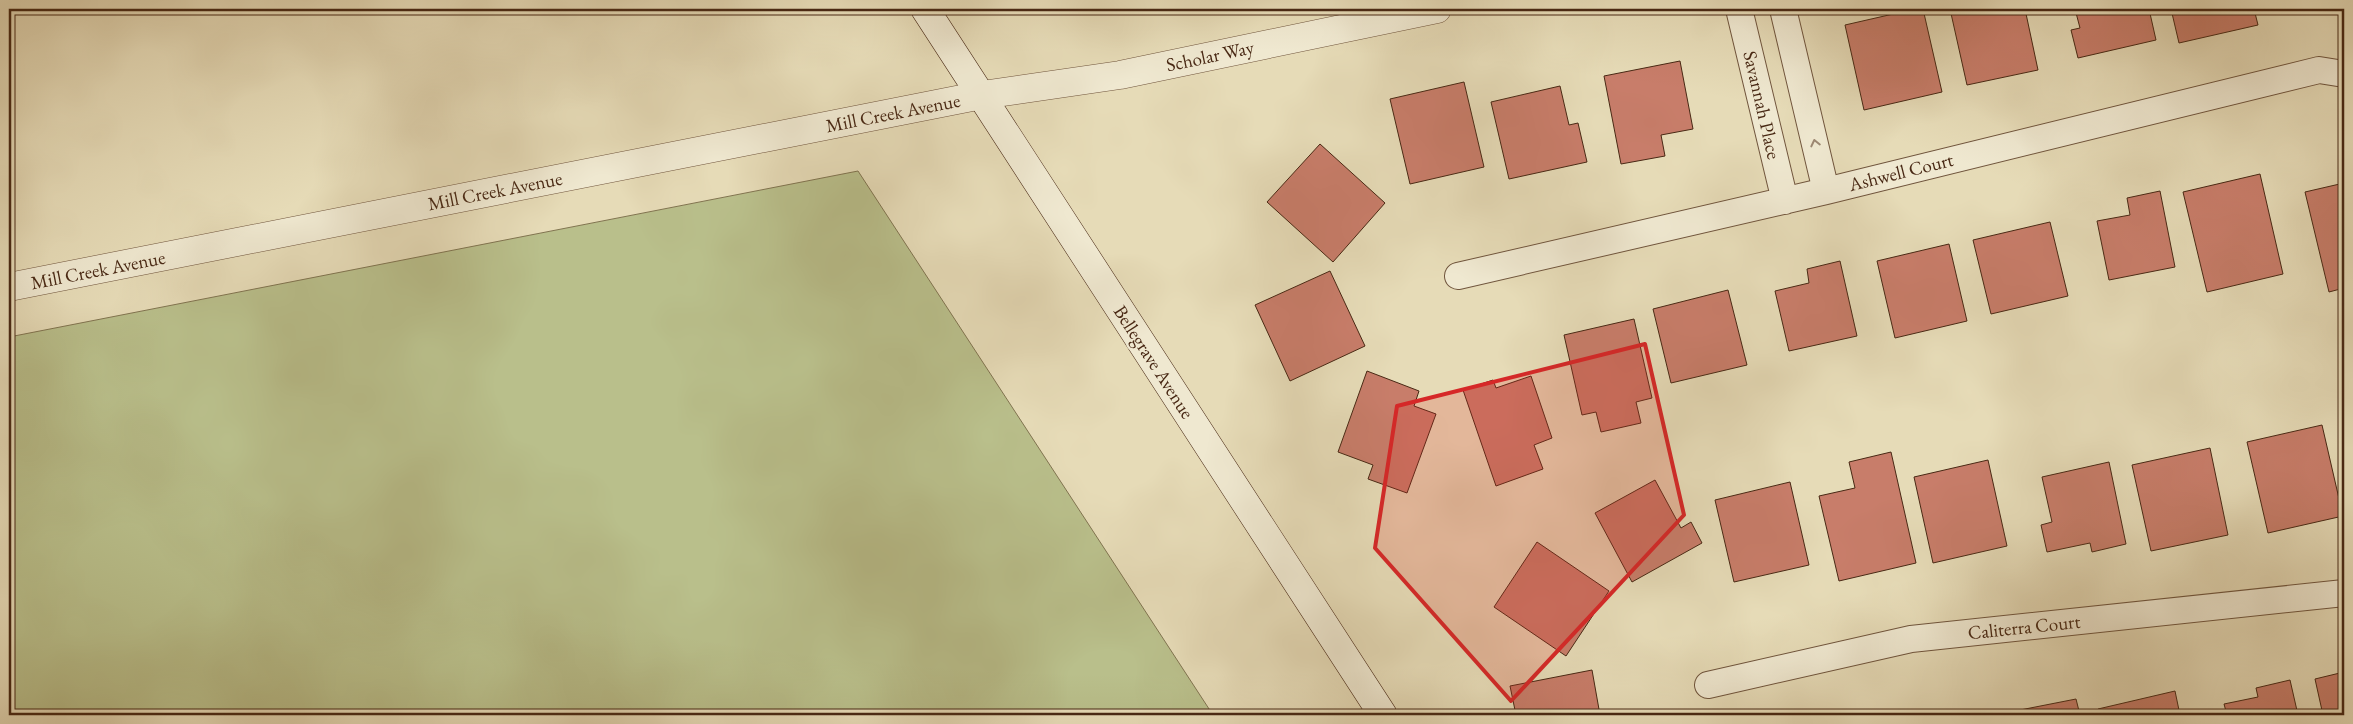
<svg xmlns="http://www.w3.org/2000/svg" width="2353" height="724" font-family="'EB Garamond',serif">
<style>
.green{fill:#b9bf8b;stroke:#807450}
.building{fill:#c87d6a;stroke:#482814}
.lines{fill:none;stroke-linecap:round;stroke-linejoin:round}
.minor-casing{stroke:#70553d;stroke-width:28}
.tertiary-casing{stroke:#70553d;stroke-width:29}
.secondary-casing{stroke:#482814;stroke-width:29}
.minor{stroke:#efe8d0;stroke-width:26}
.tertiary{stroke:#efe8d0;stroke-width:28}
.secondary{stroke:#efe8d0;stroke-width:28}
.oneway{stroke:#9c8872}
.marked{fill:#d62828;fill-opacity:0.2;stroke:#d62828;stroke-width:4;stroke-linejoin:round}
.labels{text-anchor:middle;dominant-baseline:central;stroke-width:4.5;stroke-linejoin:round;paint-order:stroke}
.street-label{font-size:19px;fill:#482814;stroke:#efe8d0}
</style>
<rect width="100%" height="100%" fill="#e6dbb7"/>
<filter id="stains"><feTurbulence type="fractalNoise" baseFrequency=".004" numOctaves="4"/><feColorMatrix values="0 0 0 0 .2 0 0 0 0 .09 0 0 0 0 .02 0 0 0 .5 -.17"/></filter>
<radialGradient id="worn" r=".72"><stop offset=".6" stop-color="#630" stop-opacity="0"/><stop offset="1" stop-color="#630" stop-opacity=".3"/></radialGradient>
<path class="green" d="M858,171L1213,715H9V337Z"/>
<path class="building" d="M1915,9H1923L1942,92L1864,110L1845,25Z
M1950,9H2025L2038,70L1967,85Z
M2075,9H2149L2156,40L2078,58L2071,30L2080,28Z
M2171,9H2254L2258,25L2179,43Z
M1680,61L1693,129L1661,135L1665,156L1621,164L1604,76Z
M1464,82L1484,167L1410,184L1390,99Z
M1560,86L1569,125L1578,123L1587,162L1509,179L1491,102Z
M1320,144L1385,203L1333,262L1267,202Z
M2260,174L2283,274L2207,292L2183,192Z
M2344,183V288L2329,292L2305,192Z
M2160,191L2175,267L2109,280L2097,221L2130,215L2127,198Z
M2050,222L2068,296L1991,314L1973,240Z
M1949,244L1967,321L1895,338L1877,261Z
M1840,261L1857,336L1789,351L1775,291L1809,283L1807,269Z
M1330,271L1365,346L1290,381L1255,305Z
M1728,290L1747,365L1671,383L1653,309Z
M1634,319L1652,398L1636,402L1641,423L1601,432L1596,412L1582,415L1564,335Z
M1367,371L1419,391L1414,406L1436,414L1407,493L1368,479L1373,465L1338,452Z
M1531,376L1552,438L1534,445L1543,469L1496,486L1463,390L1493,380L1496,388Z
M2322,425L2343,516L2268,533L2247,442Z
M2210,448L2228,535L2151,551L2132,465Z
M1891,452L1916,563L1839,581L1819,496L1855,488L1849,462Z
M1988,460L2007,546L1933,563L1914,477Z
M2109,462L2126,544L2092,552L2090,543L2047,552L2041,525L2052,522L2042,477Z
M1655,480L1681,528L1691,522L1702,543L1632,582L1595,513Z
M1790,482L1809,565L1734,582L1715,500Z
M1537,542L1609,591L1566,656L1494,607Z
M1592,670L1600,715H1516L1510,686Z
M2344,672V715H2323L2315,679Z
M2290,680L2298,715H2227L2224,704L2258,697L2256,688Z
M2175,691L2180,715H2100L2098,709Z
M2076,699L2080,715H2005V713Z"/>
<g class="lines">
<defs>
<path id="minor" d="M1739,9L1785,201
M1783,9L1826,191
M1458,276L1826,191L2319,70L2344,74
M1708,685L1911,639L2344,593"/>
<path id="tertiary" d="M9,287L982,95L1120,75L1437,9"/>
<path id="secondary" d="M925,9L1383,715"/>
</defs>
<use href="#minor" class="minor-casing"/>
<use href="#tertiary" class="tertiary-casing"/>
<use href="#secondary" class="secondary-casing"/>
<use href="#minor" class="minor"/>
<use href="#tertiary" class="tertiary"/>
<use href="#secondary" class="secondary"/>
</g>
<defs><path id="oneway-chevron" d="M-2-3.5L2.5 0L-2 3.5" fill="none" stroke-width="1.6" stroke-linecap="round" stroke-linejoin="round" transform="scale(1.25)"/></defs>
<use class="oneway" href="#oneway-chevron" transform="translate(1815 143) rotate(-103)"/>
<path class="marked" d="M1645,344L1684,515L1511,701L1375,548L1397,406Z"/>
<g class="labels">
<g class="street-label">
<text transform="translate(1210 56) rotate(-12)">Scholar Way</text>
<text transform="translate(1762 105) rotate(77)">Savannah Place</text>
<text transform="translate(893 113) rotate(-11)">Mill Creek Avenue</text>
<text transform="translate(1901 172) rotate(-14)">Ashwell Court</text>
<text transform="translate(495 191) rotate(-11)">Mill Creek Avenue</text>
<text transform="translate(98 270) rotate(-11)">Mill Creek Avenue</text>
<text transform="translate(1154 362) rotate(57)">Bellegrave Avenue</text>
<text transform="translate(2024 627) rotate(-6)">Caliterra Court</text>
</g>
</g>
<rect width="2353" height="724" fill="none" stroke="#e6dbb7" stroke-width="30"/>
<rect x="10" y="10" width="2333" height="704" fill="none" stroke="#482814" stroke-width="2.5"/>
<rect x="15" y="15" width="2323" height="694" fill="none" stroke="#482814"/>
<rect width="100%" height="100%" filter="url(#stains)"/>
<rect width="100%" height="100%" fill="url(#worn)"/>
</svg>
